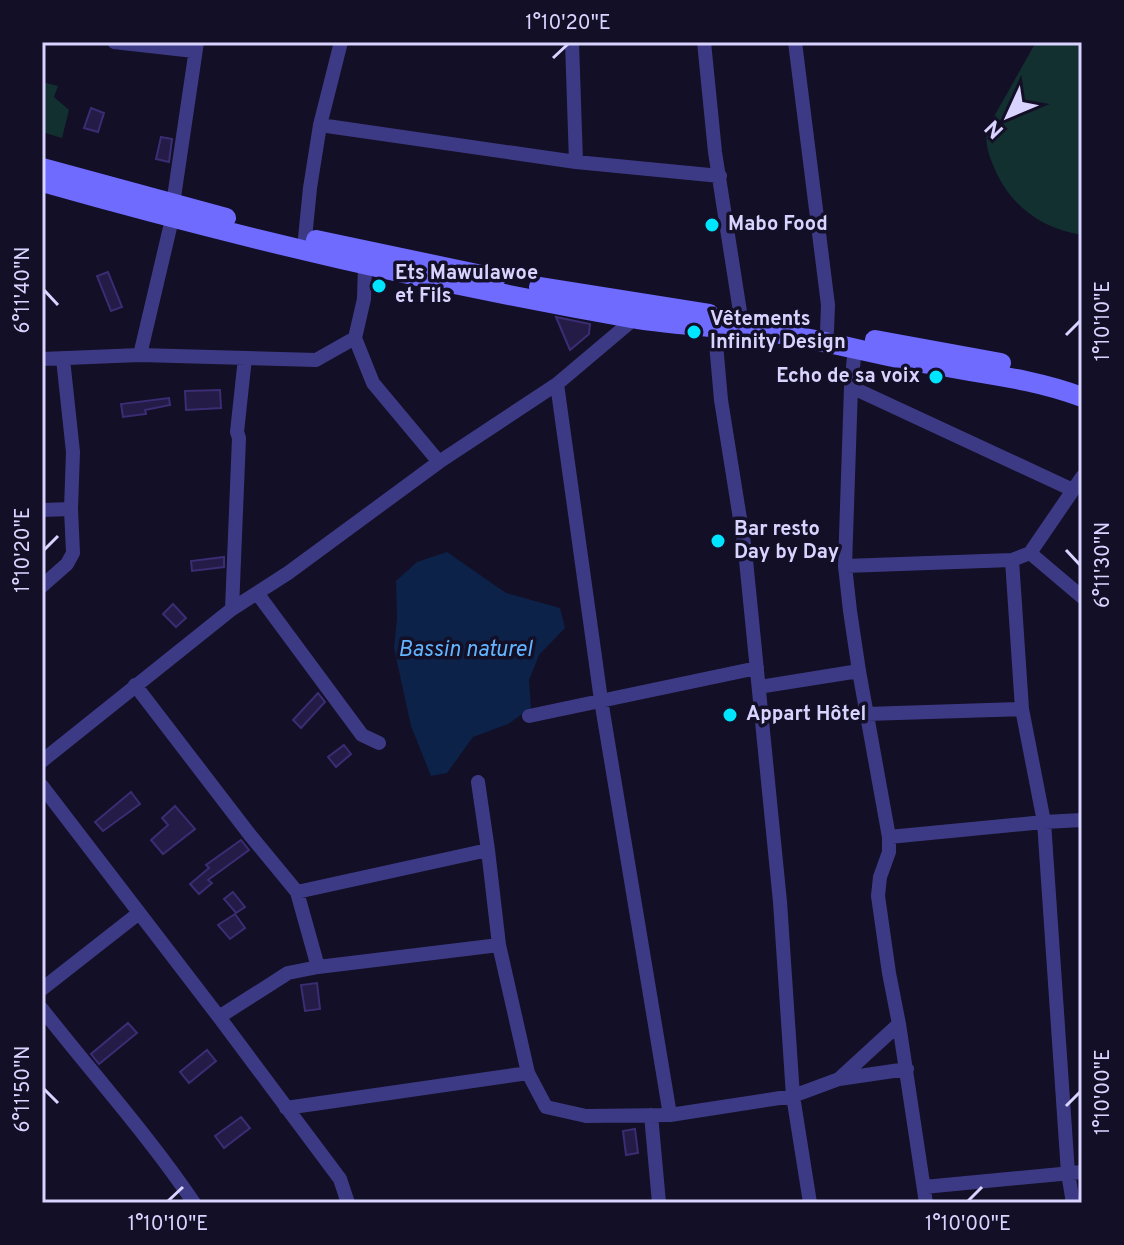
<svg xmlns="http://www.w3.org/2000/svg" width="1124" height="1245" font-family="Overpass,sans-serif">
<style>
.green{fill:#12302f}
.water{fill:#0c2248}
.building{fill:#241b47;stroke:#3b2d73;stroke-width:2}
.lines{fill:none;stroke-linecap:round;stroke-linejoin:round}
.minor{stroke:#3d3a85;stroke-width:14}
.secondary{stroke:#6f6bff;stroke-width:20}
.ticks{fill:none;stroke:#d9d4ff;stroke-width:3}
.poi-dot{fill:#00e5ff;stroke:#130f26;stroke-width:3}
.labels{text-anchor:middle;dominant-baseline:central;stroke-width:7;stroke-linejoin:round;paint-order:stroke}
.poi-label{font-size:20px;font-weight:bold;fill:#d9d4ff;stroke:#130f26;text-anchor:start}
.water-label{font-size:22px;font-style:italic;fill:#62b6ff;stroke:#130f26}
.neatline{fill:none;stroke:#d9d4ff;stroke-width:3}
.ticks-label{font-size:20px;text-anchor:middle;fill:#d9d4ff}
</style>
<rect width="100%" height="100%" fill="#130f26"/>
<path class="green" d="M1036,42H1082V235C1040,228 1009,205 993,165C988,153 985,142 987,129Z
M42,82L58,86L54,97L69,110L62,138L42,132Z"/>
<path class="water" d="M447,552L506,593L560,608L565,628L539,655L529,680L531,708L508,724L473,737L447,773L431,776L411,726L394,648L397,619L396,581L417,562Z"/>
<path class="building" d="M91,108L104,113L98,132L84,128Z
M161,137L172,139L169,162L156,159Z
M108,272L122,307L111,311L97,276Z
M556,317L590,324L589,334L570,350Z
M220,390L221,408L186,410L185,391Z
M169,398L170,405L145,410L146,414L123,417L121,404Z
M224,557V567L192,571L191,561Z
M173,604L186,618L176,627L163,614Z
M318,693L325,702L301,728L293,720Z
M344,745L351,754L336,767L328,757Z
M131,792L140,804L103,831L95,822Z
M175,806L195,829L163,854L151,840L168,825L162,818Z
M241,840L249,850L208,880L212,883L199,894L190,884L209,868L206,865Z
M233,892L245,907L236,913L224,899Z
M235,914L245,928L230,939L218,925Z
M317,983L320,1009L305,1011L301,985Z
M128,1023L137,1033L99,1064L91,1054Z
M207,1050L216,1061L189,1083L180,1072Z
M241,1117L250,1128L224,1148L215,1136Z
M635,1129L638,1153L626,1155L623,1131Z"/>
<g class="lines">
<path class="minor" d="M114,42L194,51
M572,42L576,162
M704,42L715,152L741,318
M795,42L828,305L827,331
M320,125L576,162L720,176
M173,204L197,42
M305,238L310,188L320,125L341,42
M365,266L364,299L355,338L373,383L439,462
M714,321L721,400L745,550L780,902L793,1096L810,1203
M140,355L172,219
M42,359L140,355L316,360L355,338
M557,384L601,700L670,1115
M851,387L1073,490
M42,510L71,509
M1030,553L1082,597
M845,566L1012,560
M42,586L67,564L73,553L71,509L73,452L63,359
M257,593L362,735L379,743
M232,609L239,438L237,432L245,358
M135,685L250,835L297,892L318,967
M759,687L859,671
M866,714L1022,709
M529,716L757,668
M42,761L232,609L288,573L439,462L557,384L634,319
M478,782L488,850L499,945L528,1073L546,1107L586,1116L670,1115L793,1096L839,1079L907,1069
M42,786L219,1017L340,1179L348,1203
M889,837L1044,822L1082,820
M297,892L488,850
M42,989L139,913
M42,1009C93,1074 148,1135 194,1203
M219,1017L288,973L318,967L499,945
M899,1024L926,1203
M839,1079L899,1024L889,973L878,896L880,877L889,852V837L859,671L850,611L845,566L851,387L855,347
M286,1108L528,1073
M651,1115L659,1203
M924,1187L1082,1172
M1073,1203L1068,1173L1044,822L1022,709L1012,560L1030,553L1082,477"/>
<path class="secondary" d="M42,168L226,218
M42,182C236,237 432,283 631,318C682,327 735,327 787,335C837,343 885,357 935,365C984,374 1035,379 1082,397
M316,240L496,278
M539,287L709,314
M875,340L1001,363"/>
</g>
<path class="ticks" d="M553,58L568,44M44,290L58,305M1066,335L1080,321M44,550L58,536M1066,550L1080,565M44,1089L58,1103M1066,1106L1080,1092M168,1201L183,1187M968,1201L982,1187"/>
<g class="poi-dot">
<circle cx="712" cy="225" r="8"/>
<circle cx="379" cy="286" r="8"/>
<circle cx="694" cy="332" r="8"/>
<circle cx="936" cy="377" r="8"/>
<circle cx="718" cy="541" r="8"/>
<circle cx="730" cy="715" r="8"/>
</g>
<g class="labels">
<g class="poi-label">
<text x="728" y="225">Mabo Food</text>
<text x="395" y="274">Ets Mawulawoe<tspan x="395" dy="23">et Fils</tspan></text>
<text x="710" y="320">Vêtements<tspan x="710" dy="23">Infinity Design</tspan></text>
<text x="920" y="377" text-anchor="end">Echo de sa voix</text>
<text x="734" y="530">Bar resto<tspan x="734" dy="23">Day by Day</tspan></text>
<text x="746" y="715">Appart Hôtel</text>
</g>
<g class="water-label">
<text x="465" y="650">Bassin naturel</text>
</g>
</g>
<rect width="1124" height="1245" fill="none" stroke="#130f26" stroke-width="88"/>
<g transform="translate(1008 116) rotate(226)" stroke="#130f26" stroke-width="6" paint-order="stroke">
<path d="M0-6L14 30L0 20L-14 30Z" fill="#d9d4ff"/>
<text y="-12" font-size="22" font-weight="bold" text-anchor="middle" fill="#d9d4ff">N</text>
</g>
<rect x="44" y="44" width="1036" height="1157" class="neatline"/>
<g class="ticks-label">
<text x="568" y="29">1°10'20"E</text>
<text transform="translate(22 290) rotate(-90)" y="7">6°11'40"N</text>
<text transform="translate(1102 321) rotate(-90)" y="7">1°10'10"E</text>
<text transform="translate(22 550) rotate(-90)" y="7">1°10'20"E</text>
<text transform="translate(1102 565) rotate(-90)" y="7">6°11'30"N</text>
<text transform="translate(22 1089) rotate(-90)" y="7">6°11'50"N</text>
<text transform="translate(1102 1092) rotate(-90)" y="7">1°10'00"E</text>
<text x="168" y="1230">1°10'10"E</text>
<text x="968" y="1230">1°10'00"E</text>
</g>
</svg>
